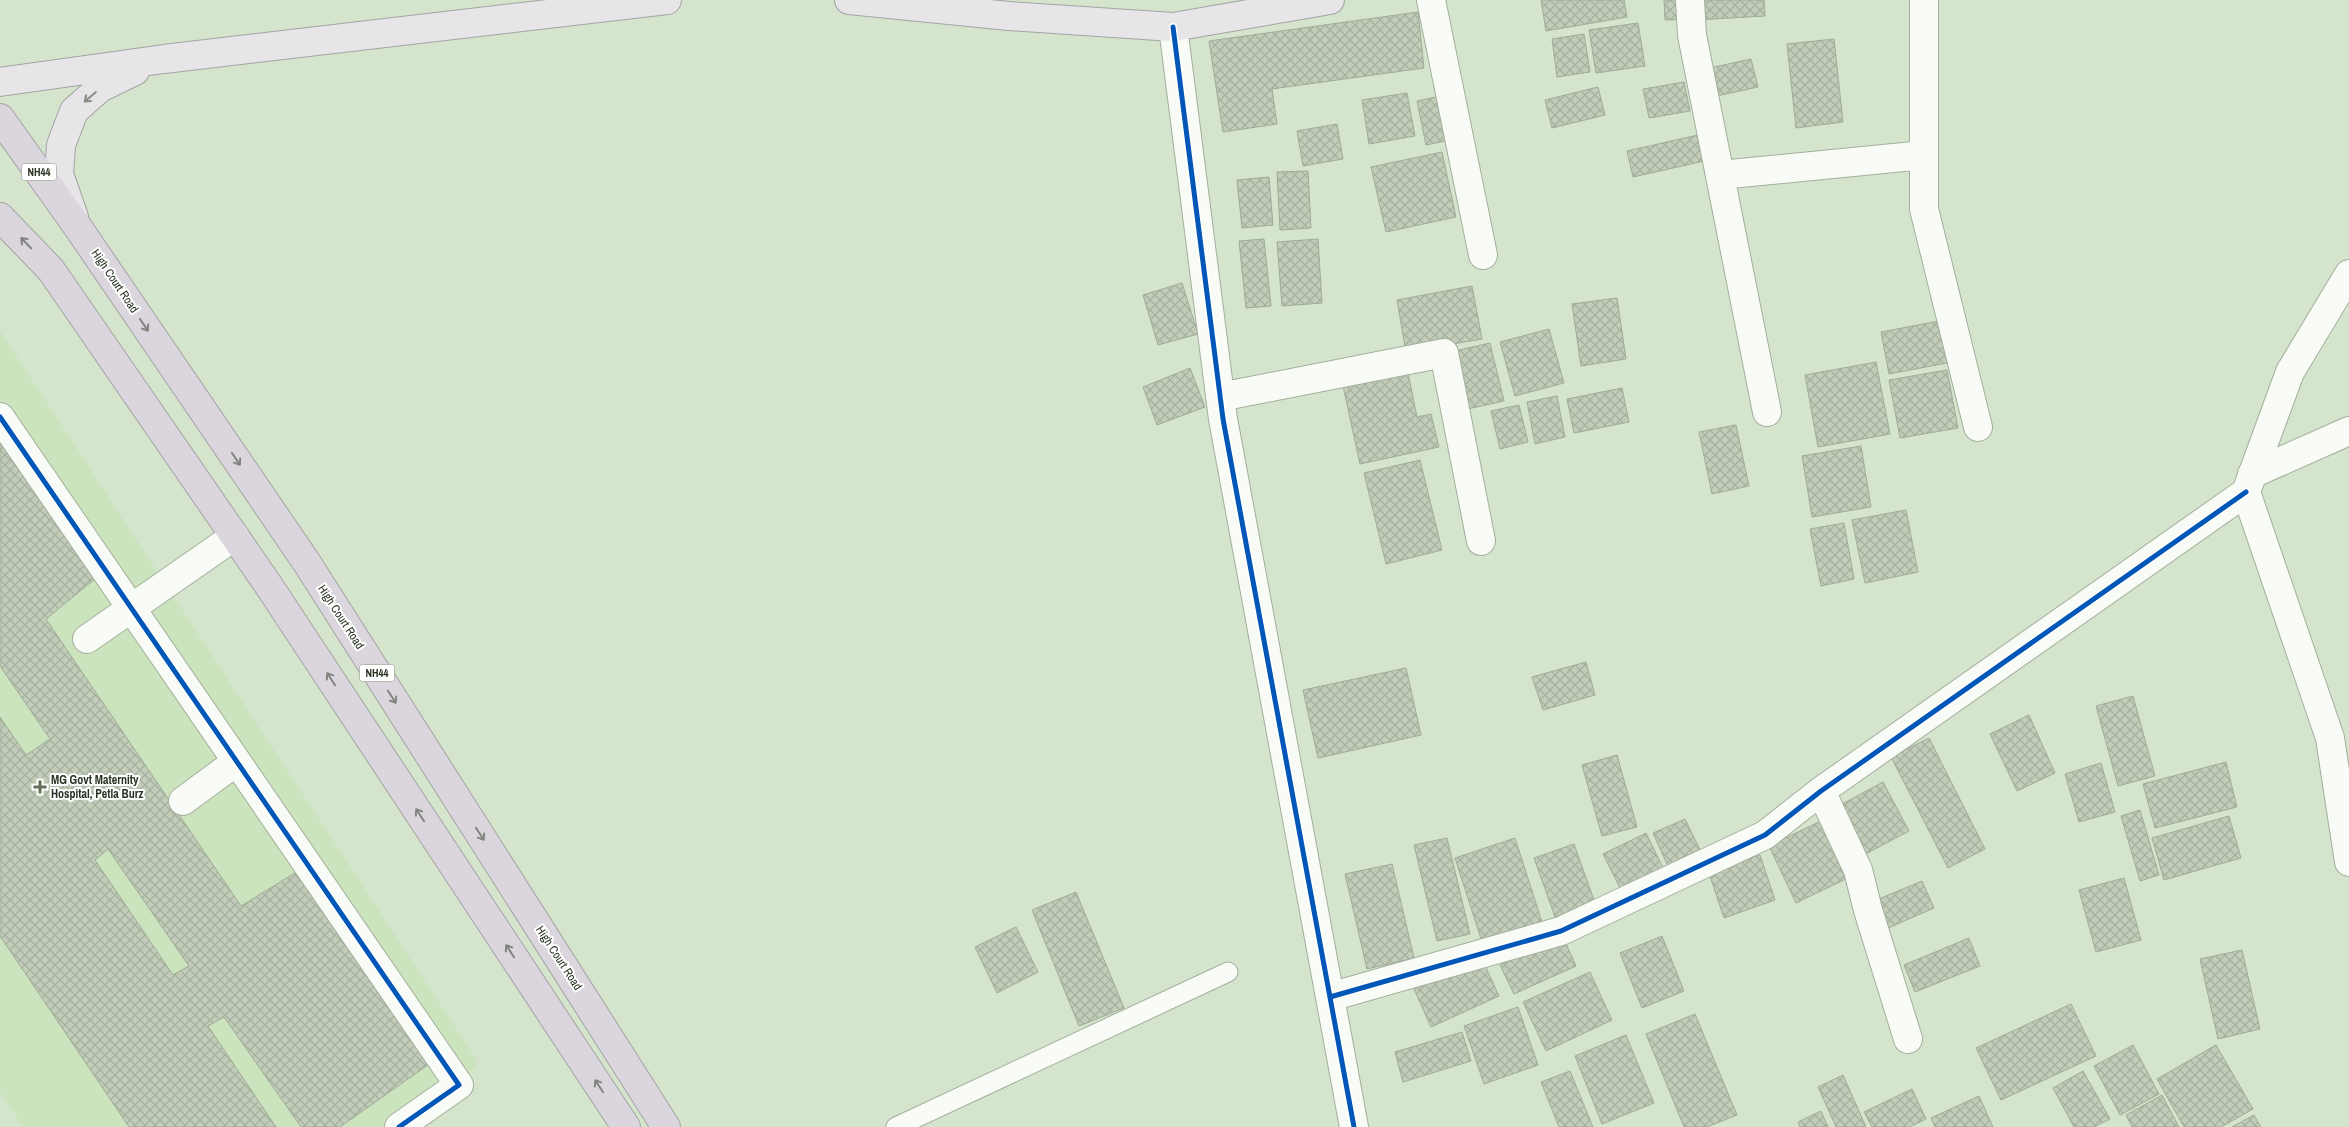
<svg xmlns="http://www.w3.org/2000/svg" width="2349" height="1127" font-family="'Archivo Narrow',sans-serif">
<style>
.built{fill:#cce4bd}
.building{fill:url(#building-cross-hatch);stroke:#a0ab98;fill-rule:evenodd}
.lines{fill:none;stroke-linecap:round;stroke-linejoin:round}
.lane-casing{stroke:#a3af9c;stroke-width:21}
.street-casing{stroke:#a3af9c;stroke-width:30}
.primary-casing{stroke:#a4a3a4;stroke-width:30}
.highway-casing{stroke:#a4a3a4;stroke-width:30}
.lane{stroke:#f9fbf7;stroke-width:19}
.street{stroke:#f9fbf7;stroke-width:28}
.primary{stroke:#e7e5e8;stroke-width:28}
.highway{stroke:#dbd6de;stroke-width:28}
.cycleway-casing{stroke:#fff;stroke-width:8}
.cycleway{stroke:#0057b8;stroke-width:5}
.oneway{stroke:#878c84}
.oneway2{stroke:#81847f}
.poi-dot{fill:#64705c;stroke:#fff;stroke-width:2}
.labels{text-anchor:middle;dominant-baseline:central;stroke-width:4;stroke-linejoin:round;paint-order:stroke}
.shield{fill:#fff;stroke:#687063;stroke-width:1}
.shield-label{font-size:11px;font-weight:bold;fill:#273220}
.street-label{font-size:12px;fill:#273220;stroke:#fff}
.poi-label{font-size:12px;font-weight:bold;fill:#273220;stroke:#fff;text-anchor:start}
</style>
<defs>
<pattern id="building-cross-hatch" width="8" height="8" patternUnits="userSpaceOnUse" patternTransform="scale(1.25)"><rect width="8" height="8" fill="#c1cdb9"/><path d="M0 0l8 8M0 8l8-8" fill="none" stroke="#a6b09f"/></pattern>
</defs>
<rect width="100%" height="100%" fill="#d5e4cc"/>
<path class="built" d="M0,331L478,1062L459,1085L392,1127H23L0,1092Z"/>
<path class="building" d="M1541,0H1624L1627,17L1546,31Z
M1664,0H1688L1689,19L1665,20Z
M1694,0H1764L1765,16L1695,20Z
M1418,12L1424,68L1272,89L1277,124L1223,132L1209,41Z
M1638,23L1645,66L1596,73L1589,30Z
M1584,34L1590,72L1557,77L1552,39Z
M1834,39L1843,122L1796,128L1787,44Z
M1751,59L1758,87L1712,97L1705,69Z
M1684,82L1690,111L1649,118L1643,89Z
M1598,87L1605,115L1552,128L1545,100Z
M1407,93L1415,136L1369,144L1362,100Z
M1445,95L1455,139L1426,145L1417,101Z
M1337,124L1343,159L1303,166L1297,131Z
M1707,133L1713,159L1633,177L1627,151Z
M1442,152L1456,217L1386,232L1371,167Z
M1308,171L1311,228L1280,230L1277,172Z
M1269,177L1273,225L1242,228L1237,180Z
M1264,239L1271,306L1246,308L1239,241Z
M1318,239L1322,303L1282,306L1277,242Z
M1182,283L1198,334L1158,345L1143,295Z
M1472,286L1482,339L1406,352L1397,300Z
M1617,298L1626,359L1581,366L1572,304Z
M1939,321L1947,363L1889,374L1881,332Z
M1549,329L1564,383L1515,396L1500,342Z
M1490,343L1504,401L1463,410L1450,352Z
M1876,362L1890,434L1818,447L1805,375Z
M1190,368L1205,407L1157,425L1143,387Z
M1947,370L1958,428L1900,438L1889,380Z
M1408,373L1417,417L1431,414L1439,447L1360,464L1343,386Z
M1622,388L1629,422L1574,433L1567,399Z
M1557,396L1565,437L1535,444L1527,402Z
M1519,405L1528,442L1500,449L1491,411Z
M1736,425L1749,486L1712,494L1699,432Z
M0,441L96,578L46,619L241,906L303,868L432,1062L340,1127H301L224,1017L208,1026L276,1127H129L0,936V717L26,755L50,739L0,666ZM108,849L189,966L173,975L95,860Z
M1861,446L1871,507L1812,517L1802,456Z
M1420,460L1442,550L1386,564L1364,473Z
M1906,510L1918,572L1865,583L1852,520Z
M1844,523L1854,579L1821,586L1810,529Z
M1586,662L1595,695L1543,710L1532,677Z
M1406,668L1421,735L1318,758L1303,690Z
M2133,696L2155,776L2118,786L2096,706Z
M2029,715L2055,773L2017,791L1990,734Z
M1929,738L1985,849L1948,868L1891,757Z
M1617,755L1637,827L1602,836L1582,765Z
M2226,762L2237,807L2155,828L2143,784Z
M2101,763L2115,812L2079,822L2065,774Z
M1883,782L1909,831L1858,858L1833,809Z
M2140,810L2159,875L2140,881L2121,816Z
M2229,816L2241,858L2164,880L2152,838Z
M1827,818L1854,875L1796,903L1769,846Z
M1685,819L1704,858L1671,873L1653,833Z
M1646,833L1665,872L1622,892L1603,854Z
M1447,838L1470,934L1437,941L1414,845Z
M1515,838L1542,922L1482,942L1455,858Z
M1574,844L1595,903L1555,917L1534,858Z
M1760,855L1775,900L1724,918L1709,873Z
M1392,864L1414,958L1367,969L1345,874Z
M2124,878L2141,940L2096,952L2079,890Z
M1922,881L1934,908L1879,932L1867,904Z
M1076,892L1124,1008L1079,1026L1032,910Z
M1016,927L1038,972L997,993L975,947Z
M1662,936L1684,991L1642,1008L1620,953Z
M1563,937L1576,966L1514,994L1500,965Z
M1969,938L1980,966L1915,992L1904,965Z
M2242,950L2260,1029L2218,1039L2200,959Z
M1482,959L1499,996L1431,1027L1414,989Z
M1590,972L1612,1020L1546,1051L1523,1002Z
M2071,1004L2096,1056L2001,1100L1976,1048Z
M1518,1007L1538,1065L1484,1084L1464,1026Z
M1695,1014L1737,1115L1707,1127H1684L1646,1034Z
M1462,1032L1471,1061L1403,1082L1395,1052Z
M1626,1035L1654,1103L1602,1124L1575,1056Z
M2133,1045L2159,1094L2120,1115L2094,1066Z
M2216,1045L2253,1109L2221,1127H2184L2157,1079Z
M1570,1071L1593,1127H1559L1541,1082Z
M2083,1071L2110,1119L2094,1127H2074L2053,1088Z
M1843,1075L1866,1127H1836L1818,1087Z
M1912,1089L1926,1119L1910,1127H1872L1864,1112Z
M2162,1095L2179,1127H2132L2126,1115Z
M1979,1096L1993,1127H1935L1931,1118Z
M1821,1111L1828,1127H1800L1798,1122Z
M2254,1115L2261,1127H2232Z"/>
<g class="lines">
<defs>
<path id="lane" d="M896,1127L1228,972"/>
<path id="street" d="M1431,0L1483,255
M1690,0L1692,35L1767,412
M1924,0V209L1978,427
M1173,27L1223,419L1354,1127
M1720,175L1924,155
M2349,274L2290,372L2246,492L2330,738L2349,862
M1220,397L1444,353L1481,541
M0,417L459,1085L399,1127
M2252,474L2349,431
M87,639L235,536
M1821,791L1858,870L1868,910L1908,1039
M183,801L236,762
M1330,997L1561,931L1765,835L1821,791L2246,492"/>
<path id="primary" d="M849,0L1009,16L1173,27L1330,0
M0,82L164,59L667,0
M74,217L59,174L61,145L74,111L100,88L135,71"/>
<path id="highway" d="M0,118L77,226L307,563L666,1127
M0,217L51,270L269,586L626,1127"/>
</defs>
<use href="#lane" class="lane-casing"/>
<use href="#street" class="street-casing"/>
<use href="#primary" class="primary-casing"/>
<use href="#highway" class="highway-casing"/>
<use href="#lane" class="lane"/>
<use href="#street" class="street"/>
<use href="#primary" class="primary"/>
<use href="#highway" class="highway"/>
<defs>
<path id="cycleway" d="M1173,27L1223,419L1354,1127
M0,417L459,1085L399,1127
M1330,997L1561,931L1765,835L1821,791L2246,492"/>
</defs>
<use href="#cycleway" class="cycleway-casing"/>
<use href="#cycleway" class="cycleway"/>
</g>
<defs><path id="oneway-shaft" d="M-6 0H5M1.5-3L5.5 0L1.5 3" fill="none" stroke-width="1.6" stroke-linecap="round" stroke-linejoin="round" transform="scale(1.25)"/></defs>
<use class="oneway" href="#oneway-shaft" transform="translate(90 97) rotate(140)"/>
<g class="oneway2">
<use href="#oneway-shaft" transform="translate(26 243) rotate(-134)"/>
<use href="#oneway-shaft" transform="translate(144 325) rotate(56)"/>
<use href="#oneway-shaft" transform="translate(236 459) rotate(56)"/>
<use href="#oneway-shaft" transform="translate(331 679) rotate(-123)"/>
<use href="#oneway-shaft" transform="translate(392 697) rotate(57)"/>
<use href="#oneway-shaft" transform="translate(420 815) rotate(-123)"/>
<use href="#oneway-shaft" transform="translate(480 834) rotate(57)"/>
<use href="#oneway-shaft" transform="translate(510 951) rotate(-123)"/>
<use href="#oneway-shaft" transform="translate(599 1086) rotate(-123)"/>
</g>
<path class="poi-dot" d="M37.5 779.5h5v5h5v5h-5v5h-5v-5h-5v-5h5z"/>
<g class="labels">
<g class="shield">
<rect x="21.5" y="163.5" width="35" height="17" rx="4"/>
<rect x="359.5" y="664.5" width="35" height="17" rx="4"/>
</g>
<g class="shield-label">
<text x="39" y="172">NH44</text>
<text x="377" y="673">NH44</text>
</g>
<g class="street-label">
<text transform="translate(115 281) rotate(56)">High Court Road</text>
<text transform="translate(341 617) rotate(57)">High Court Road</text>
<text transform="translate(559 958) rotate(57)">High Court Road</text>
</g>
<g class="poi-label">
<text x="51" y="780">MG Govt Maternity<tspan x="51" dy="14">Hospital, Petla Burz</tspan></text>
</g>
</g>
</svg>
